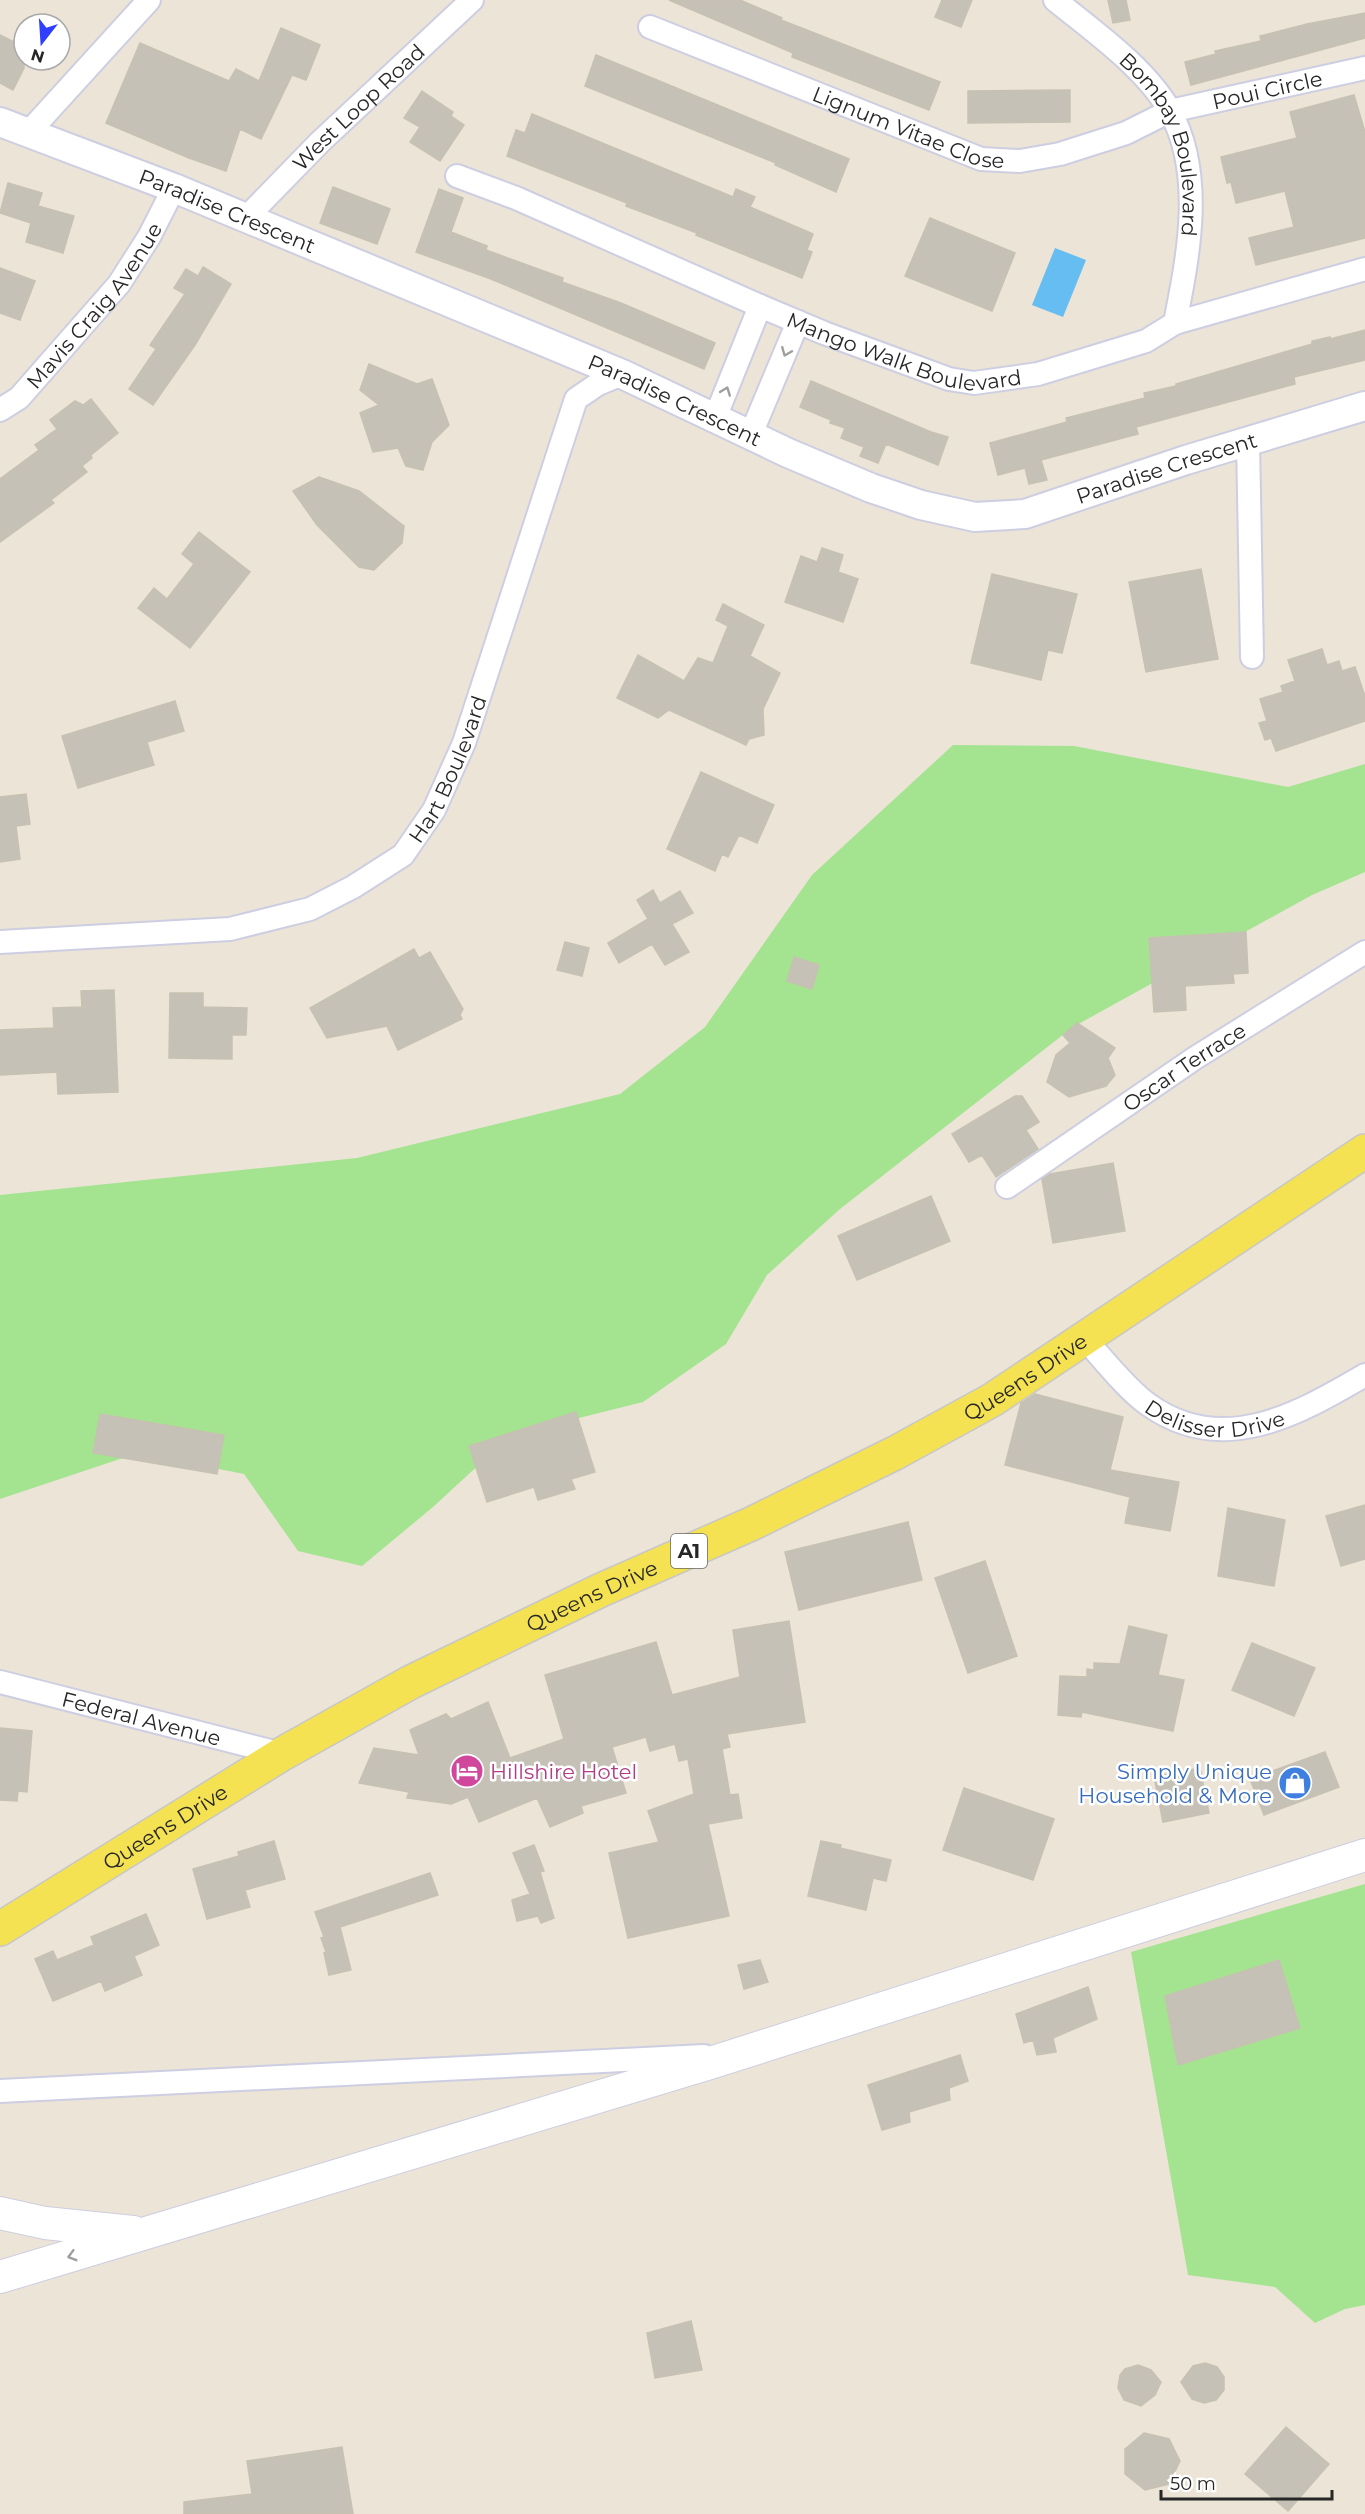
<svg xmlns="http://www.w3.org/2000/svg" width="1365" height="2514" font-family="Montserrat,sans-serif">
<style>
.green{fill:#a4e491}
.water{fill:#65bdf2}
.building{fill:#c6c1b7;stroke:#c6c1b1;stroke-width:1.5}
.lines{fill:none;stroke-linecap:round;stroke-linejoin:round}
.minor-casing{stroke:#cdcee1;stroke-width:26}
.tertiary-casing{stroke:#cdcee1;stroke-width:32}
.secondary-casing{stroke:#cdcee1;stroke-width:34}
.primary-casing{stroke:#c7c7c7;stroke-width:36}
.minor{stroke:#fff;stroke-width:22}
.tertiary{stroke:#fff;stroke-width:28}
.secondary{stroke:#fff;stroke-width:32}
.primary{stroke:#f5e252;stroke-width:33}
.oneway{stroke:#9e9e9e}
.labels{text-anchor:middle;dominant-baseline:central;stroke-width:5;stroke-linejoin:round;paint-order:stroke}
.shield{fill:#fff;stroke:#686868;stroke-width:1.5}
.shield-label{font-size:20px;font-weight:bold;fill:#272727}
.street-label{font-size:21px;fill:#272727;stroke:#fff}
.hotel-label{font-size:21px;fill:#b23c85;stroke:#fff;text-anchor:start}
.shop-label{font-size:21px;fill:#366cbe;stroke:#fff;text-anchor:end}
</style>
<rect width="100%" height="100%" fill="#ebe4d7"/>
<path class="green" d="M953,745L1074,746L1288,787L1365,764V872L1312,895L1073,1027L840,1209L767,1275L726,1344L643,1402L511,1435L433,1507L362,1566L298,1551L244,1474L138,1453L0,1499V1195L357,1158L620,1094L705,1027L812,875Z
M1365,1884V2305L1345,2309L1315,2323L1275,2287L1188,2275L1131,1952Z"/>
<path class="water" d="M1055,248L1086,260L1063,317L1032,305Z"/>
<path class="building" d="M669,0H740L782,18L781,20L940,82L929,110L792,57L793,53Z
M942,0H972L961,27L935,17Z
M1108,0H1126L1130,20L1113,23Z
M1365,13V38L1191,85L1185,62L1216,54L1215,51L1261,41L1260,36L1307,24Z
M281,28L320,45L306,80L292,75L261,139L240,129L226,171L189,158L106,123L140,43L229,81L236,69L259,81Z
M0,35L24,47V68L13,90L0,83Z
M596,55L849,159L836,192L775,165L776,163L585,86Z
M1070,90V122L968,123V91Z
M422,91L453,112L451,116L464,125L440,161L410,142L420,127L404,118Z
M1354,95L1365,132V238L1256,265L1249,238L1294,227L1285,191L1236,203L1231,182L1227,183L1221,157L1297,138L1290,112Z
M532,114L733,197L736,189L755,197L750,207L813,234L807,250L812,252L802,278L696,235L697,233L626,206L627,203L507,156L516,130L525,133Z
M8,183L42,193L38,206L74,216L63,253L26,242L31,223L0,213Z
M333,187L390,209L377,244L320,223Z
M439,189L463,198L451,232L487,246L486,250L563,278L562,282L621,303L715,343L704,369L491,279L416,252Z
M930,218L1015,253L992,311L905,276Z
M203,267L231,284L195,345L153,405L129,389L156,349L150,345L185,294L174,288L186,269L198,276Z
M0,268L35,281L20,320L0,313Z
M1365,330V360L1294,377L1295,384L1136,427L1138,434L1041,460L1047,480L1029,484L1025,468L998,475L990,443L1067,422L1066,418L1145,398L1144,393L1176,386V384L1312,344V341L1330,337V339Z
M369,364L417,384L432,379L449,425L432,442L423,470L406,466L398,448L373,452L360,413L379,405L360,390Z
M811,381L931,432L948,437L938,465L886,444L878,463L860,456L864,447L841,438L845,428L830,423L831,420L800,407Z
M91,399L118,433L91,455L92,458L82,466L87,472L51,500L54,503L0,542V479L39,450L35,445L57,429L50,420L75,401L83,405Z
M319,477L359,491L404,526L402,543L374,570L359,567L317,525L293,491Z
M199,532L250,572L190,648L138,608L154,588L167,599L194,564L182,554Z
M822,548L843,555L838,572L858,579L843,622L785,602L801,556L817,562Z
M1201,569L1218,659L1146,672L1129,582Z
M992,574L1077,594L1062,653L1048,650L1041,680L971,663Z
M723,604L764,625L750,656L780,673L763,709L764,735L749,739L746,745L669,710L658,718L617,698L638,655L684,681L698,658L713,663L728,626L716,620Z
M1322,649L1327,665L1339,661L1342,671L1355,667L1365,696V721L1276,751L1271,738L1265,740L1259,723L1267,721L1260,699L1283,692L1281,686L1295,681L1288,660Z
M175,701L184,731L147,742L154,765L78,788L62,736Z
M701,772L774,805L757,843L739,835L728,857L722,854L715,871L667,849Z
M26,794L30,824L16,826L20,859L0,862V797Z
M653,890L660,903L680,891L693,913L672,924L689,952L665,965L652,944L619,963L608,943L648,919L637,900Z
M1246,932L1248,973L1233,974L1234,983L1185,986L1186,1010L1154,1012L1149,938Z
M565,942L589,948L582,976L557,970Z
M414,949L419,958L430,952L463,1009L460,1015L462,1019L398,1050L387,1026L327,1038L310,1008Z
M794,957L819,965L812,989L787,981Z
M114,990L118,1092L58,1094L57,1072L0,1075V1030L54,1028L53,1008L82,1007L81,991Z
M170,993H203V1007L247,1008L246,1035H232V1059L169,1058Z
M1077,1023L1115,1048L1108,1058L1115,1075L1106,1086L1069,1097L1047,1082L1056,1055L1070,1043L1063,1035Z
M1015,1096H1022L1039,1122L1026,1130L1038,1149L996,1177L982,1155L969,1162L952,1134Z
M1113,1163L1125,1231L1053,1243L1042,1179L1050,1174Z
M931,1196L950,1241L857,1280L838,1236Z
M1035,1394L1123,1417L1110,1470L1179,1482L1170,1531L1125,1523L1130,1497L1005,1465L1021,1403Z
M576,1412L595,1472L571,1479L575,1489L538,1500L534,1487L487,1502L469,1446Z
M100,1414L224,1435L217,1474L93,1453Z
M1365,1505V1559L1341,1566L1326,1516Z
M1228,1508L1285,1520L1274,1586L1218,1576Z
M908,1522L922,1580L799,1610L785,1552Z
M985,1561L1017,1656L968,1673L935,1578Z
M789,1621L805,1722L727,1734L730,1747L722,1749L730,1795L738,1794L742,1818L708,1824L729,1916L628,1938L609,1853L659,1842L648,1811L694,1794L688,1759L679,1761L675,1744L650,1751L646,1737L612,1747L626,1793L581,1806L583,1813L550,1827L537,1798L479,1822L468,1797L451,1804L407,1798L409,1792L359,1783L374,1748L419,1755L410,1730L446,1714L451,1719L488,1702L510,1758L564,1739L545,1675L656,1642L672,1695L740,1677L733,1630Z
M1129,1626L1167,1635L1158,1675L1184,1680L1173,1731L1082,1712L1081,1717L1058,1715L1060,1676L1087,1677V1669L1094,1670V1663L1120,1664Z
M1252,1643L1315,1668L1294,1716L1232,1690Z
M0,1728L32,1731L27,1792L18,1791L17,1801L0,1800Z
M1325,1752L1339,1787L1264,1815L1250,1779Z
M1200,1768L1209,1813L1163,1822L1154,1777Z
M964,1788L1054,1819L1033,1880L943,1850Z
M274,1841L285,1879L245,1890L250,1907L207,1919L193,1869L239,1856L238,1852Z
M821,1841L841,1845L840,1848L891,1860L886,1881L873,1878L866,1910L808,1896Z
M534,1845L544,1871L540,1872L554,1918L541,1923L538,1916L517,1921L512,1900L530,1894L513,1853Z
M430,1873L438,1895L340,1927L351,1970L329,1975L324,1953L326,1952L321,1938L324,1937L315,1912Z
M146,1914L159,1945L134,1956L142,1975L105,1991L101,1981L53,2001L35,1959L53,1951L57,1960L94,1945L91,1937Z
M760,1960L768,1982L744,1989L738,1965Z
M1279,1960L1300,2028L1178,2065L1165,1996Z
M1088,1987L1097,2019L1053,2038L1056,2052L1037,2055L1033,2040L1024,2043L1016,2014Z
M960,2055L968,2081L949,2088L950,2100L909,2112L910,2122L882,2130L868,2085Z
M691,2321L702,2370L655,2378L647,2333Z
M1205,2363L1217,2367L1224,2377V2390L1216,2400L1204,2403L1192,2399L1181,2382L1193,2366Z
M1138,2365L1151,2370L1161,2382L1155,2395L1141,2406L1124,2400L1118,2388L1120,2375L1125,2369Z
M1286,2427L1329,2464L1288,2511L1245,2474Z
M1144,2433L1169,2439L1180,2461L1169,2484L1145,2490L1125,2474V2449Z
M342,2447L353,2514H184V2502L252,2494L247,2461Z"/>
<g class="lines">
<defs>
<g id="minor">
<path id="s1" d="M1055,0C1093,31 1146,68 1170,111C1205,175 1188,257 1175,323"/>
<path id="s2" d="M650,27L981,159L1020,161L1060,154L1126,133L1170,111L1365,68"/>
<path d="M28,133L149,0"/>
<path id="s3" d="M457,176L516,198L760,306L824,333L949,379L974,383L1038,374L1146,341L1175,323L1365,269"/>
<path id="s4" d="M246,218L320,142L472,0"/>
<path id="s5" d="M0,410L19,398L119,284L149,237L174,188"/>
<path d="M715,418L760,306"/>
<path d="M751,434L798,322"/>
<path d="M1248,441L1252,657"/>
<path id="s6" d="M0,942L230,929L310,909L353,887L403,855L434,810L464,743L576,399L598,384L622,374"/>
<path id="s7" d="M1007,1187L1195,1058L1365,952"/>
<path id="s8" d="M1085,1339C1102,1358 1129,1392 1149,1405C1222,1457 1297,1415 1365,1375"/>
<path id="s9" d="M0,1682L282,1754"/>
<path d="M0,2091L704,2056"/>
</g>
<g id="tertiary">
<path id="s10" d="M0,122L174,188L622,374L788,453L871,488L921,505L975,517L1025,514L1186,460L1365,406"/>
</g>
<path id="secondary" d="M0,2213L45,2223L133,2232
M0,2277L707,2064L1365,1855"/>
<g id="primary">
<path id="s11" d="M0,1929L282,1754L411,1682L601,1590L751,1524L895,1453L992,1400L1365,1151"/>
</g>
</defs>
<use href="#minor" class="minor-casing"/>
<use href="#tertiary" class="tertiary-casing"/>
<use href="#secondary" class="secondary-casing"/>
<use href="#primary" class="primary-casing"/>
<use href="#minor" class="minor"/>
<use href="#tertiary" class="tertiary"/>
<use href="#secondary" class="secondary"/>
<use href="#primary" class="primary"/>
</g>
<defs><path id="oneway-chevron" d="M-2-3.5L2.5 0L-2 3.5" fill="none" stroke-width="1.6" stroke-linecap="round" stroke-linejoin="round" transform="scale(1.5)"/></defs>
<g class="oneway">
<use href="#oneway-chevron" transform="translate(786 352) rotate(112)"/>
<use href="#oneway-chevron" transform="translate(726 391) rotate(-69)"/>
<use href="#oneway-chevron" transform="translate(72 2256) rotate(164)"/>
</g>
<defs>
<symbol id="hotel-disc" viewBox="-11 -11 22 22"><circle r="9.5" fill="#d1479c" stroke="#fff"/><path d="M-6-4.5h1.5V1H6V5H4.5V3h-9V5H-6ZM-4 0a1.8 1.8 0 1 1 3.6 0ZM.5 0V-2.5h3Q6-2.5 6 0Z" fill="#fff"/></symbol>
<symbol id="shop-disc" viewBox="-11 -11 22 22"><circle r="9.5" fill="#3f7fe0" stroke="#fff"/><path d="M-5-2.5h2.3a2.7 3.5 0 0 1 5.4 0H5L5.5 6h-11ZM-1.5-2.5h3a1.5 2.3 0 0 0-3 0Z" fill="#fff"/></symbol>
</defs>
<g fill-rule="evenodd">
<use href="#hotel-disc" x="448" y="1752" width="38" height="38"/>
<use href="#shop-disc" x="1276" y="1764" width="38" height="38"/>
</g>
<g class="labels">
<rect class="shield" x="671" y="1534" width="36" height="34" rx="4.5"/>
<g class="shield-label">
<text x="689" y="1551">A1</text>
</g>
<g class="street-label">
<text stroke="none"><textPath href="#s2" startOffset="654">Poui Circle</textPath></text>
<text stroke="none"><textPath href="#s4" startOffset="158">West Loop Road</textPath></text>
<text stroke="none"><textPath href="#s2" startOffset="278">Lignum Vitae Close</textPath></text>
<text stroke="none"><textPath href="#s1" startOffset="189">Bombay Boulevard</textPath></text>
<text stroke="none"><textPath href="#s10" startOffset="244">Paradise Crescent</textPath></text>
<text stroke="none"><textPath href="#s5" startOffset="142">Mavis Craig Avenue</textPath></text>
<text stroke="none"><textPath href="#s3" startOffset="483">Mango Walk Boulevard</textPath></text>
<text stroke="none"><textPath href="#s10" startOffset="730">Paradise Crescent</textPath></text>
<text stroke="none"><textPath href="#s10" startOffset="1252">Paradise Crescent</textPath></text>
<text stroke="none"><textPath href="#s6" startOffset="518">Hart Boulevard</textPath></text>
<text stroke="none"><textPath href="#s7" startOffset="214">Oscar Terrace</textPath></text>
<text stroke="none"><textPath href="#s11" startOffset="1166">Queens Drive</textPath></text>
<text stroke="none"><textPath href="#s8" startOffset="162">Delisser Drive</textPath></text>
<text stroke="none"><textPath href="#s11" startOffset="680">Queens Drive</textPath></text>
<text stroke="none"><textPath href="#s9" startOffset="146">Federal Avenue</textPath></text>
<text stroke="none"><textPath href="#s11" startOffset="194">Queens Drive</textPath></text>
</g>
<g class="hotel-label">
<text x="490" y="1771">Hillshire Hotel</text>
</g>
<g class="shop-label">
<text x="1272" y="1771">Simply Unique<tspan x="1272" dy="24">Household &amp; More</tspan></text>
</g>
</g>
<g transform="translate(42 42) rotate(197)"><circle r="28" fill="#ffffff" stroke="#a9a9a9" stroke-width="1.5"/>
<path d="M0-4.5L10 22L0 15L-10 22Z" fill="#303fff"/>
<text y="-9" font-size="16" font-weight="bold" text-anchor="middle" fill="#272727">N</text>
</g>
<path d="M1161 2490v9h171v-9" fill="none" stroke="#272727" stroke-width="3"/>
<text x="1170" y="2490" font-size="18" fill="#272727" stroke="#ffffff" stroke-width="4.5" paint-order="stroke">50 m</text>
</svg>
